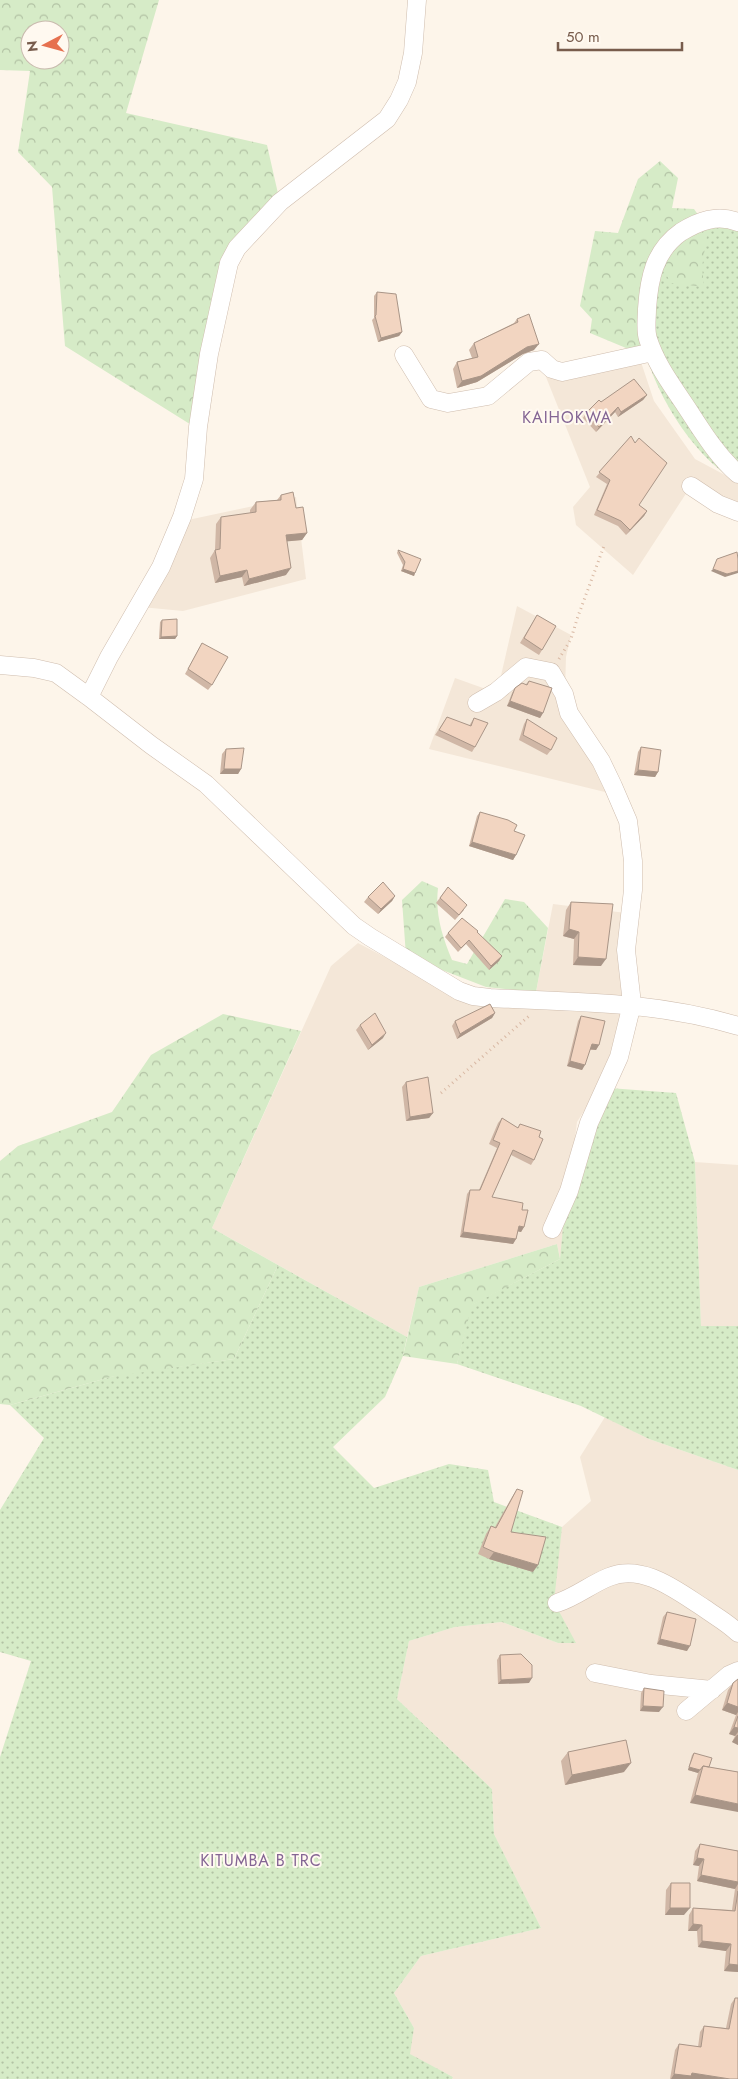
<svg xmlns="http://www.w3.org/2000/svg" width="738" height="2079" font-family="Jost,sans-serif">
<style>
.residential{fill:#f4e7d8}
.grass{fill:url(#grass-dots)}
.forest{fill:url(#forest-crowns);fill-rule:evenodd}
.lines{fill:none;stroke-linecap:round;stroke-linejoin:round}
.minor-casing{stroke:#cfbdae;stroke-width:19}
.path{stroke:#d8b8a3;stroke-width:3;stroke-dasharray:1 4;stroke-linecap:butt}
.minor{stroke:#fff;stroke-width:18}
.wall{fill:#d0b7a6}
.shaded-wall{fill:#a99587}
.building{fill:#f2d5c1;stroke:#a99587}
.labels{text-anchor:middle;dominant-baseline:central;stroke-width:4;stroke-linejoin:round;paint-order:stroke}
.quarter-label{font-size:16px;letter-spacing:1px;fill:#846594;stroke:#fff9f0}
</style>
<defs>
<pattern id="grass-dots" width="8" height="8" patternUnits="userSpaceOnUse" patternTransform="scale(1.25)"><rect width="8" height="8" fill="#d6ebc7"/><path d="M2 2h.1M6 6h.1" fill="none" stroke="#b2c2a4" stroke-width="1.8" stroke-linecap="round"/></pattern>
<pattern id="forest-crowns" width="20" height="18" patternUnits="userSpaceOnUse" patternTransform="scale(1.25)"><rect width="20" height="18" fill="#d6ebc7"/><path d="M2 6a3 3 0 1 1 6 0M12 15a3 3 0 1 1 6 0" fill="none" stroke="#b2c2a4"/></pattern>
</defs>
<rect width="100%" height="100%" fill="#fdf5ea"/>
<path class="residential" d="M638,353L654,401L695,459L738,482V517L689,489L633,575L576,525L573,507L590,487L542,367Z
M296,497L306,579L183,611L141,607L183,521Z
M517,606L571,635L566,657L565,691L613,794L429,749L455,678L497,693Z
M553,904L626,913L627,999L536,992Z
M358,943L462,998L636,1010L592,1098L577,1122L560,1259L557,1244L419,1287L407,1337L212,1228L331,966Z
M695,1162L738,1165V1326H701Z
M605,1417L649,1439L738,1470V2079H452L453,2077L409,2054L414,2028L394,1993L421,1956L541,1928L494,1834L492,1789L397,1699L409,1641L455,1627L502,1622L558,1643L552,1603L562,1527L591,1501L580,1457Z"/>
<path class="grass" d="M692,218L738,225V482C695,459 655,394 644,347C643,341 652,263 655,256C657,249 685,225 692,218Z
M609,1088L676,1093L695,1162L701,1326H738V1470L649,1439L581,1406L457,1364L471,1305L560,1259L565,1206Z
M278,1265L407,1337L403,1356L385,1397L333,1447L374,1488L449,1464L488,1470L494,1502L562,1527L554,1602L576,1643H558L502,1622L455,1627L409,1641L397,1699L492,1789L494,1834L541,1928L421,1956L394,1993L414,2028L410,2054L453,2077L452,2079H0V1757L31,1661L0,1652V1510L44,1438L10,1405L118,1375L234,1359Z"/>
<path class="forest" d="M0,0H159L126,113L267,145L279,198L230,249L193,426L65,346L52,187L18,152L30,71L0,70ZM30,30H60V60H30Z
M660,161L678,178L672,208L694,209L708,229L702,267L704,287L671,283L655,255L643,345L638,353L590,333L592,319L580,306L595,231L618,233L638,179Z
M422,881L438,888C435,914 442,936 452,960L467,964L505,899L524,902L548,928L536,992L486,987L406,956L402,900Z
M223,1014L301,1031L212,1228L278,1265L234,1359L111,1377L10,1405L0,1404V1161L18,1146L112,1112L151,1055Z
M557,1244L560,1259L472,1305L457,1364L403,1356L419,1287Z"/>
<g class="lines">
<defs>
<path id="minor" d="M738,222C717,214 699,221 681,232C654,251 649,279 647,309C647,319 645,330 648,339C656,364 671,384 685,405C701,429 716,455 738,474
M404,355L431,399L448,403L488,396L529,362L542,360L552,369L562,372L653,352
M691,486L718,504L738,512
M0,665L34,668L56,673L89,697L151,745L206,784L354,926L370,937L459,991L473,996L490,998C575,1002 656,1001 738,1026
M89,697L109,657L161,567L182,517L194,479L198,427L209,354L229,263L237,248L280,202L387,119L399,100L407,82L413,53L417,0
M477,703L496,692L526,667L551,672L564,694L569,713L601,761L613,786L628,821L633,861V890L626,950L632,1004L619,1057L589,1123L569,1191L552,1229
M557,1603C576,1597 591,1584 609,1577C643,1563 677,1591 704,1608C715,1616 728,1623 738,1633
M595,1673L651,1684L712,1690
M686,1711L729,1675L738,1671"/>
</defs>
<use href="#minor" class="minor-casing"/>
<path class="path" d="M559,659L571,639L577,619L604,546
M441,1093L529,1016"/>
<use href="#minor" class="minor"/>
</g>
<path class="wall" d="M377,292L402,332L399,336L378,342L372,320L374,318V296Z
M517,319L534,350L523,354L477,382L457,388L453,369L457,362L472,358L469,350L474,343L514,323Z
M647,395L643,400L618,417L615,412L596,432L583,418L586,413L601,402Z
M631,436L639,505L647,511L644,516L626,535L618,526L594,515L607,484L596,477Z
M281,495L296,508L307,533L302,540L287,541L286,575L244,586L242,577L215,583L210,558L215,550L216,524L221,517L250,513V510L256,502L277,500Z
M398,550L415,573L414,576L401,571L403,565L397,553Z
M537,615L542,650L539,655L520,643Z
M162,620L177,636L175,639H159L160,622Z
M202,643L212,685L208,690L185,674Z
M529,681L543,713L540,718L507,706L512,693L515,688L526,684Z
M447,717L469,726L474,718L475,747L472,752L435,735Z
M527,719L551,750L547,755L519,740L524,724Z
M641,747L658,772L655,777L634,775L638,752Z
M226,749L241,769L238,774H220L222,754Z
M480,812L514,831L516,855L513,860L469,846L477,816Z
M448,887L464,910L455,920L436,903Z
M395,896L392,901L378,914L364,902L368,897Z
M571,902L601,966L573,965L574,939L563,936L566,910Z
M448,933H477L502,956L499,961L489,970L466,944L458,952L445,937Z
M495,1013L492,1018L457,1039L452,1026L455,1021Z
M581,1016L599,1045L596,1050H590L582,1070L567,1066L578,1021Z
M360,1025L383,1038L368,1050L356,1030Z
M406,1082L433,1113L429,1118L406,1121L402,1087Z
M502,1118L518,1128L520,1124L539,1137L534,1160L531,1165L511,1155L492,1197L522,1210L524,1227L521,1232L518,1231L516,1239L513,1244L460,1237L467,1194L470,1190H479L497,1148L489,1144L498,1123Z
M517,1489L511,1532L533,1572L489,1559L478,1554L486,1534L491,1526L495,1527L512,1497Z
M667,1612L687,1651L657,1644L663,1617Z
M500,1655L529,1683L498,1684L497,1660Z
M738,1679V1745L732,1742L735,1736L729,1734L736,1715L722,1710L728,1690L733,1683Z
M644,1688L659,1712L640,1711L641,1693Z
M568,1752L624,1772L565,1785L561,1761Z
M694,1753L709,1767L738,1772L690,1803L698,1773L688,1770L692,1755Z
M700,1844L738,1851V1972L724,1971L726,1951L698,1947L697,1931H688L689,1915L693,1908L732,1910L735,1889L697,1881L699,1866L693,1865L695,1851Z
M671,1883L684,1915H665L666,1890Z
M735,1998L738,2079H670L675,2050L679,2044L698,2047L700,2032L704,2026L726,2028L731,2004Z"/>
<path class="shaded-wall" d="M402,332L399,336L378,342L381,338Z
M539,344L534,350L523,354L477,382L457,388L462,381L527,347Z
M647,395L643,400L618,417L621,412Z
M618,407L615,412L596,432L599,427Z
M647,511L644,516L626,535L630,530Z
M307,533L302,540L281,542L286,535Z
M291,568L286,575L244,586L249,579Z
M403,569L415,573L414,576L401,571Z
M713,569L738,571V573L725,577L711,571Z
M247,570L242,577L215,583L220,576Z
M177,636L175,639H159L161,637Z
M510,701L543,713L540,718L507,706Z
M224,769H241L238,774H220Z
M638,770L658,772L655,777L634,775Z
M472,842L516,855L513,860L469,846Z
M395,896L392,901L378,914L381,909Z
M569,929L579,932L574,939L563,936Z
M502,956L499,961L489,970L491,966Z
M578,957L606,959L601,966L573,965Z
M495,1013L492,1018L457,1039L460,1034Z
M386,1033L383,1038L368,1050L372,1045Z
M592,1044L599,1045L596,1050L589,1049Z
M570,1061L585,1065L582,1070L567,1066Z
M433,1113L429,1118L406,1121L410,1117Z
M519,1226L524,1227L521,1232L516,1231Z
M463,1232L516,1239L513,1244L460,1237Z
M494,1552L538,1565L533,1572L489,1559Z
M660,1639L690,1646L687,1651L657,1644Z
M532,1678L529,1683L498,1684L501,1680Z
M727,1703L738,1707V1712L736,1715L722,1710Z
M643,1706L663,1707L659,1712L640,1711Z
M734,1727L738,1728V1732L735,1736L729,1734Z
M737,1735H738V1745L732,1742Z
M631,1763L624,1772L565,1785L572,1775Z
M689,1767L700,1770L698,1773L688,1770Z
M695,1795L738,1804V1812L690,1803Z
M697,1858L704,1859L699,1866L693,1865Z
M701,1875L738,1882V1884L735,1889L697,1881Z
M670,1908H690L684,1915H665Z
M693,1924L702,1925L697,1931H688Z
M702,1941L731,1944L726,1951L698,1947Z
M729,1964L738,1965V1972L724,1971Z
M692,2073L730,2079H671L674,2074Z"/>
<path class="building" d="M377,292L396,294L402,332L381,338L375,316L376,315Z
M529,314L539,344L527,347L481,376L462,381L457,362L478,357L474,343L518,322L517,319Z
M634,379L647,395L621,412L618,407L599,427L586,413L599,400L601,402Z
M631,436L635,443L639,438L667,463L639,505L647,511L630,530L621,521L597,510L610,480L599,472Z
M293,492L296,508L303,507L307,533L286,535L291,568L249,579L247,570L220,576L215,550L220,549L221,517L256,512V502L281,500V495Z
M398,550L421,559L415,573L403,569L405,562Z
M737,552L738,559V571L727,574L713,569L717,559Z
M537,615L556,626L542,650L524,638Z
M177,619V636L161,637L162,620Z
M202,643L228,657L212,685L188,669Z
M529,681L552,688L543,713L510,701L515,688L522,683L527,685Z
M447,717L471,726L474,718L488,723L475,747L439,730Z
M527,719L557,738L551,750L523,735Z
M641,747L661,750L658,772L638,770Z
M244,748L241,769H224L226,749Z
M480,812L508,820L517,825L514,831L525,835L516,855L472,842Z
M383,882L395,896L381,909L368,897Z
M448,887L467,905L459,915L440,898Z
M571,902L613,904L606,959L578,957L579,932L569,929Z
M462,918L478,931L477,932L502,956L491,966L469,940L461,948L448,933Z
M490,1004L495,1013L460,1034L455,1021Z
M375,1013L386,1033L372,1045L360,1025Z
M581,1016L605,1021L599,1045L592,1044L585,1065L570,1061Z
M428,1077L433,1113L410,1117L406,1082Z
M502,1118L518,1128L520,1124L541,1131L539,1137L543,1139L534,1160L513,1150L492,1197L523,1203L522,1210H528L524,1227L519,1226L516,1239L463,1232L470,1190H480L500,1143L493,1140Z
M517,1489L523,1491L511,1532L546,1537L538,1565L494,1552L483,1547L491,1526L496,1528Z
M667,1612L696,1619L690,1646L660,1639Z
M521,1654L532,1665V1678L501,1680L500,1655Z
M738,1679V1707L727,1703L733,1683Z
M644,1688L664,1691L663,1707L643,1706Z
M738,1716V1728L734,1727Z
M626,1740L631,1763L572,1775L568,1752Z
M694,1753L712,1758L709,1767L703,1766L700,1770L689,1767Z
M703,1766L738,1772V1804L695,1795Z
M700,1844L738,1851V1882L701,1875L704,1859L697,1858Z
M671,1883H690V1908H670Z
M738,1891V1965L729,1964L731,1944L702,1941V1925L693,1924V1908L735,1911Z
M735,1998H738V2079H730L692,2073L691,2076L674,2074L679,2044L701,2047L704,2026L729,2029Z"/>
<g class="labels">
<g class="quarter-label">
<text x="567" y="417">KAIHOKWA</text>
<text x="261" y="1860">KITUMBA B TRC</text>
</g>
</g>
<g transform="translate(45 45) rotate(264)"><circle r="24" fill="#fff9f0" stroke="#c9baae"/>
<path d="M0-4L9 19L0 12L-9 19Z" fill="#e6714f"/>
<text y="-8" font-size="14" font-weight="bold" text-anchor="middle" fill="#785c4c">N</text>
</g>
<path d="M558 42v8h124v-8" fill="none" stroke="#785c4c" stroke-width="2.5"/>
<text x="566" y="42" font-size="15" fill="#785c4c" stroke="#fff9f0" stroke-width="4" paint-order="stroke">50 m</text>
</svg>
